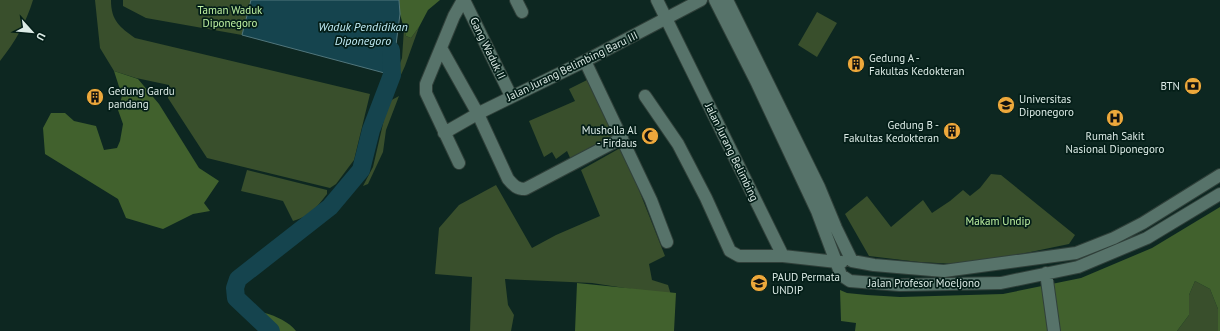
<svg xmlns="http://www.w3.org/2000/svg" width="1220" height="331" font-family="'PT Sans',sans-serif">
<style>
.green{fill:#394f2c}
.forest{fill:#41612d}
.water{fill:#15444e;stroke:#51767c}
.lines{fill:none;stroke-linecap:round;stroke-linejoin:round}
.river{stroke:#15444e;stroke-width:18}
.minor-casing{stroke:#30403a;stroke-width:14}
.minor{stroke:#57736a;stroke-width:12}
.labels{text-anchor:middle;dominant-baseline:central;stroke-width:3.5;stroke-linejoin:round;paint-order:stroke}
.park-label{font-size:11px;fill:#bff1a2;stroke:#041e18}
.street-label{font-size:11px;fill:#dcebe6;stroke:#041e18}
.poi-label{font-size:11px;fill:#dcebe6;stroke:#041e18;text-anchor:start}
.water-label{font-size:12px;font-style:italic;fill:#c1ecf6;stroke:#041e18}
</style>
<rect width="100%" height="100%" fill="#0d2721"/>
<path class="green" d="M0,0H33C26,23 15,42 0,61Z
M95,0H111C111,21 120,27 135,38L370,94L354,160L336,184L330,188L207,158L168,98L169,85L136,78L114,71L100,48Z
M123,0H251L242,35L146,18L123,6Z
M817,12L837,23L817,57L798,45Z
M419,27L405,66L395,88L391,87L402,58L404,29L406,36L411,38Z
M587,80L616,133L612,140L571,160L567,151L556,159L552,152L544,157L529,121L575,101L569,89Z
M399,96L386,130L383,152L368,184L363,186L373,167L388,102Z
M622,147L665,256L649,264L652,280L668,285L671,295L592,283L505,279L508,305L514,315L511,331H470L472,277L435,274L439,228L459,205L496,185L532,248L556,235L600,216L581,170Z
M247,170L327,190V194C316,208 310,216 293,221L283,201L241,191Z
M991,174L1001,175L1075,235L1069,244L1016,255L956,264L919,262L869,256L845,214L867,196L891,227L923,200L932,213L950,201L963,190L970,196L980,188Z
M1195,281L1210,289L1218,309V331H1177L1189,315V295Z"/>
<path class="forest" d="M399,0H440L428,10L419,27L411,38L406,36L400,14Z
M114,71L138,79L159,104L199,168L219,181L204,203L210,211L193,214L163,229L126,218L118,199L45,154L43,128L51,113H65L74,121L96,126L104,150L117,148L120,141L123,124L118,110L122,96Z
M1220,207V331H1218V309L1210,289L1195,281L1189,295V315L1177,331H855L856,323L841,321L840,290L847,293L867,295L900,297L1003,294L1081,278L1152,248Z
M577,283L676,293L674,331H575Z
M265,313C276,316 289,322 296,331H264L260,328Z"/>
<path class="water" d="M251,0H399L400,14L392,75L242,35Z"/>
<g class="lines">
<path class="river" d="M271,331L236,298L235,288L238,279L330,207L361,170L371,130L392,75L391,50"/>
<defs>
<path id="minor" d="M464,0L511,96
M516,0L522,12
M657,0L783,256L837,262H842
M715,0L756,81L817,211L841,275L850,281L900,285L1001,283L1078,267L1147,238L1220,194
M727,0L819,187L836,228L852,261L874,265L944,271L1076,253L1114,238L1143,223L1220,175
M441,48L478,114L508,179C514,186 517,189 525,189L622,138
M585,61L651,200L667,242
M645,96L678,144L706,198L730,251L739,256H783
M444,133L479,113L585,61L701,0
M459,163L426,93V84L454,16L463,0
M1046,273L1054,331"/>
</defs>
<use href="#minor" class="minor-casing"/>
<use href="#minor" class="minor"/>
</g>
<defs>
<symbol id="building-disc" viewBox="-11 -11 22 22"><circle r="9.5" fill="#eda83b" stroke="#041e18"/><path d="M-4-6H4V6H1V3H-1V6H-4ZM-2.5-4.3h1.7v1.8h-1.7ZM.8-4.3h1.7v1.8H.8ZM-2.5-1h1.7V.8h-1.7ZM.8-1h1.7V.8H.8Z" fill="#111"/></symbol>
<symbol id="bank-disc" viewBox="-11 -11 22 22"><circle r="9.5" fill="#eda83b" stroke="#041e18"/><path d="M-6-4H6V4H-6ZM0-2.3a2.3 2.3 0 1 0 0 4.6a2.3 2.3 0 1 0 0-4.6Z" fill="#111"/></symbol>
<symbol id="university-disc" viewBox="-11 -11 22 22"><circle r="9.5" fill="#eda83b" stroke="#041e18"/><path d="M0-5L7-2L0 1L-7-2ZM-4 1L0 2.5L4 1V4Q0 6-4 4Z" fill="#111"/></symbol>
<symbol id="hospital-disc" viewBox="-11 -11 22 22"><circle r="9.5" fill="#eda83b" stroke="#041e18"/><path d="M-5-5h3v3.5h4V-5h3V5h-3V1.5h-4V5h-3Z" fill="#111"/></symbol>
<symbol id="mosque-disc" viewBox="-11 -11 22 22"><circle r="9.5" fill="#eda83b" stroke="#041e18"/><path d="M3.5-4.9A6 6 0 1 0 3.5 4.9A5 5 0 1 1 3.5-4.9Z" fill="#111"/></symbol>
<symbol id="school-disc" viewBox="-11 -11 22 22"><circle r="9.5" fill="#eda83b" stroke="#041e18"/><path d="M0-5L7-2L0 1L-7-2ZM-4 1L0 2.5L4 1V4Q0 6-4 4Z" fill="#111"/></symbol>
</defs>
<g fill-rule="evenodd">
<use href="#building-disc" x="846" y="54" width="20" height="20"/>
<use href="#bank-disc" x="1183" y="76" width="20" height="20"/>
<use href="#building-disc" x="85" y="87" width="20" height="20"/>
<use href="#university-disc" x="996" y="95" width="20" height="20"/>
<use href="#hospital-disc" x="1105" y="108" width="20" height="20"/>
<use href="#building-disc" x="942" y="121" width="20" height="20"/>
<use href="#mosque-disc" x="640" y="126" width="20" height="20"/>
<use href="#school-disc" x="749" y="273" width="20" height="20"/>
</g>
<g class="labels">
<g class="park-label">
<text x="230" y="10">Taman Waduk<tspan x="230" dy="13">Diponegoro</tspan></text>
<text x="998" y="221">Makam Undip</text>
</g>
<g class="street-label">
<text transform="translate(488 48) rotate(64)">Gang Waduk II</text>
<text transform="translate(572 66) rotate(-26)">Jalan Jurang Belimbing Baru III</text>
<text transform="translate(732 152) rotate(64)">Jalan Jurang Belimbing</text>
<text x="924" y="283">Jalan Profesor Moeljono</text>
</g>
<g class="poi-label">
<text x="869" y="58">Gedung A -<tspan x="869" dy="13">Fakultas Kedokteran</tspan></text>
<text x="1180" y="86" text-anchor="end">BTN</text>
<text x="108" y="91">Gedung Gardu<tspan x="108" dy="13">pandang</tspan></text>
<text x="1019" y="99">Universitas<tspan x="1019" dy="13">Diponegoro</tspan></text>
<text x="939" y="125" text-anchor="end">Gedung B -<tspan x="939" dy="13">Fakultas Kedokteran</tspan></text>
<text x="637" y="130" text-anchor="end">Musholla Al<tspan x="637" dy="13">- Firdaus</tspan></text>
<text x="1115" y="136" text-anchor="middle">Rumah Sakit<tspan x="1115" dy="13">Nasional Diponegoro</tspan></text>
<text x="772" y="277">PAUD Permata<tspan x="772" dy="13">UNDIP</tspan></text>
</g>
<g class="water-label">
<text x="363" y="26">Waduk Pendidikan<tspan x="363" dy="14">Diponegoro</tspan></text>
</g>
</g>
<g transform="translate(32 32) rotate(117)" stroke="#041e18" stroke-width="3" paint-order="stroke">
<path d="M0-3L7 15L0 10L-7 15Z" fill="#dcebe6"/>
<text y="-6" font-size="11" font-weight="bold" text-anchor="middle" fill="#dcebe6">U</text>
</g>
</svg>
